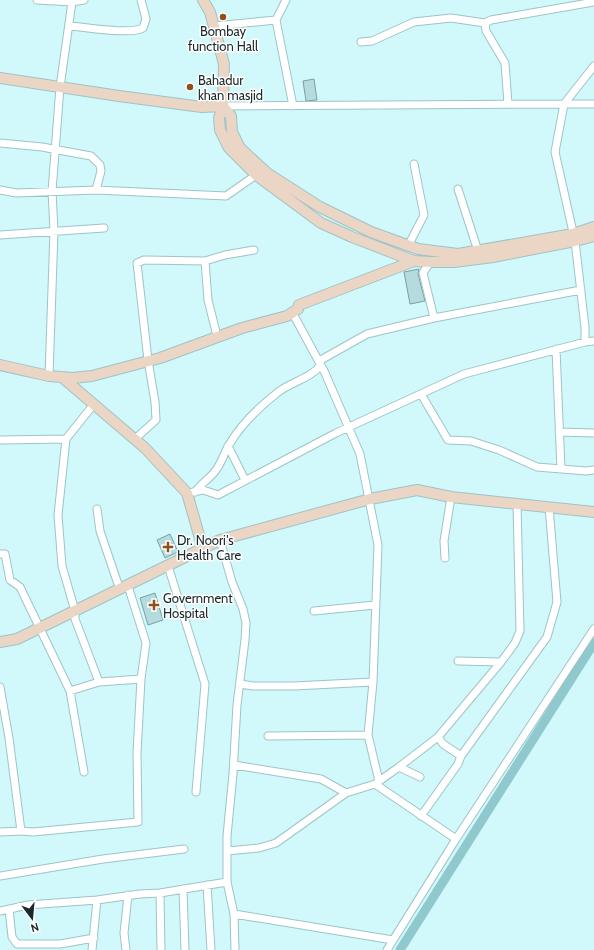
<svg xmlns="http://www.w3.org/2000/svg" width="594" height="950" font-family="Cabin,sans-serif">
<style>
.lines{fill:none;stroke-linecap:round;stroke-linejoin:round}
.canal{stroke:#8fc9cd;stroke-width:9}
.building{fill:#b5dbde;stroke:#7ba0a2}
.street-casing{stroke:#9ec4c6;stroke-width:9}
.secondary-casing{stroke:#9ec4c6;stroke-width:12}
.street{stroke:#fff;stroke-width:7}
.secondary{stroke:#ebd5c4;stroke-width:10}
.poi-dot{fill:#905119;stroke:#fff;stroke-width:1.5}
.labels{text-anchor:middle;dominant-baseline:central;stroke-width:3;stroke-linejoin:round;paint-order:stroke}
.poi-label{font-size:13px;fill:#1a292a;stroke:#fff;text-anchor:start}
</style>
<rect width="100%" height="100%" fill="#d1f8fa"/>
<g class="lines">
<path class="canal" d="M400,950L594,643"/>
</g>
<path class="building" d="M314,79L317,100L306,101L303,81Z
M419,269L418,274L425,301L410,304L404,272Z
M170,534L178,552L165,558L157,540Z
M155,593L163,620L148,625L140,598Z"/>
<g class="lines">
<defs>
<path id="street" d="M37,0L72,2
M286,0L276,20L293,106
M485,23L486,31L505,63L508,104
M69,26C86,27 129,35 143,28L146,19L141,0
M214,26L276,20
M361,42L372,41L414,22L451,18L485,23L491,20L594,2
M223,106L564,104L594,66
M0,143L42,147L91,156L100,165L101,171L96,190
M458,189L478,251
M0,190L16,193L96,190L226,196L256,175
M0,235L104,228
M408,246L424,215L414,164
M205,261L208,300L217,336
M430,262L423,273L434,318
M585,342V327L575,241L555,152L564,104H594
M556,349L561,469
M49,376L54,231L52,191L60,87L72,2L84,0
M421,394L448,440L471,441L499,450L537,467L586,471L594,470
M559,432L594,433
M66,439L58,515L62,566L75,611V619L99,682
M135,439L156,420L155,402L148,360L137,263L144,260L205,261L225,255L254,250
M0,440L66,439L94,404
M228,446L245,480
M193,492L203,490L218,495L336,433L464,374L585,342L594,341
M195,492C201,483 211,478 216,470C222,462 224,453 229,445C241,424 258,408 277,393C290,382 310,379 321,365L319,361L367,334L434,318L581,290
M97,509L100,531L120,590
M220,540L232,582L243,609L246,623L245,640L237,705L233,774L227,836V882
M0,554H5L10,580L20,587L70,691L84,772
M445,558L444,541L451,497
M168,566L205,684L196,792
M314,611L375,605
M458,661L501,662
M240,684L253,686H294L373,682L378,545L360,454L325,373L292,312
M0,687L9,738L21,831L33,832L138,822L137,753L141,679L146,643L128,586
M70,691L99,682L141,679
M368,735L373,682
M268,736L368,735L379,781
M438,737L443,744L461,756
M234,765L321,779L346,793L375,784
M399,767L438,737L501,662L515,643L520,631L517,504
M420,777L399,767L375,784L456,839
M421,816L458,764L461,756L547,637L557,602L549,507
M0,832L21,831
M227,851L259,848L276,843L346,793
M0,876L103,859L184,849
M207,885L211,950
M183,889L185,950
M160,893L161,950
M9,909L12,937L17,944H60L94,938
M0,911L28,905L97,900L140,894L160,893L227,882L234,914L235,950
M234,914L393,940
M92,950L97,900
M126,950L124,933L128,895
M387,950L456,839L594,629"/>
<path id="secondary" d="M203,0L210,12L224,64L223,106L219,118L220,130L229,148L256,175L321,223L352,237L414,261L430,262H454L493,257L575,241L594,236
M0,78L119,96L202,107L223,106
M223,106L231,116L232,132L240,148L267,173L320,207L371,232L418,249L458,254L573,234L594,227
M0,365L49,376L73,378L92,376L160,358L242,328L287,316L298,309L299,305L414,261
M63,378L145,448L187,493L203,549
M0,642L17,639L220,540L370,499L417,490L451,497L594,512"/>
</defs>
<use href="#street" class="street-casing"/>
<use href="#secondary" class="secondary-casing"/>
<use href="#street" class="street"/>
<use href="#secondary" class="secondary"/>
</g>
<g class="poi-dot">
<circle cx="223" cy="17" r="4"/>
<circle cx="190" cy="87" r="4"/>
<path d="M166 541h4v4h4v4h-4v4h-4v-4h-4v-4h4z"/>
<path d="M152 599h4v4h4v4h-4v4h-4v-4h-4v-4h4z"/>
</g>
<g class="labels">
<g class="poi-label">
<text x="223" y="31" text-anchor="middle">Bombay<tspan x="223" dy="15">function Hall</tspan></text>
<text x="198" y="80">Bahadur<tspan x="198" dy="15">khan masjid</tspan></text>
<text x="177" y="540">Dr. Noori's<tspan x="177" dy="15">Health Care</tspan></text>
<text x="163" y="598">Government<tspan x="163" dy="15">Hospital</tspan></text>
</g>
</g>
<g transform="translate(32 918) rotate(164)" stroke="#ffffff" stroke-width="3" paint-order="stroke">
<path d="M0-3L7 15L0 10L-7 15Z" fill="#1a292a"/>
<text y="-6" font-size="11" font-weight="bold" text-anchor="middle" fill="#1a292a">N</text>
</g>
</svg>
